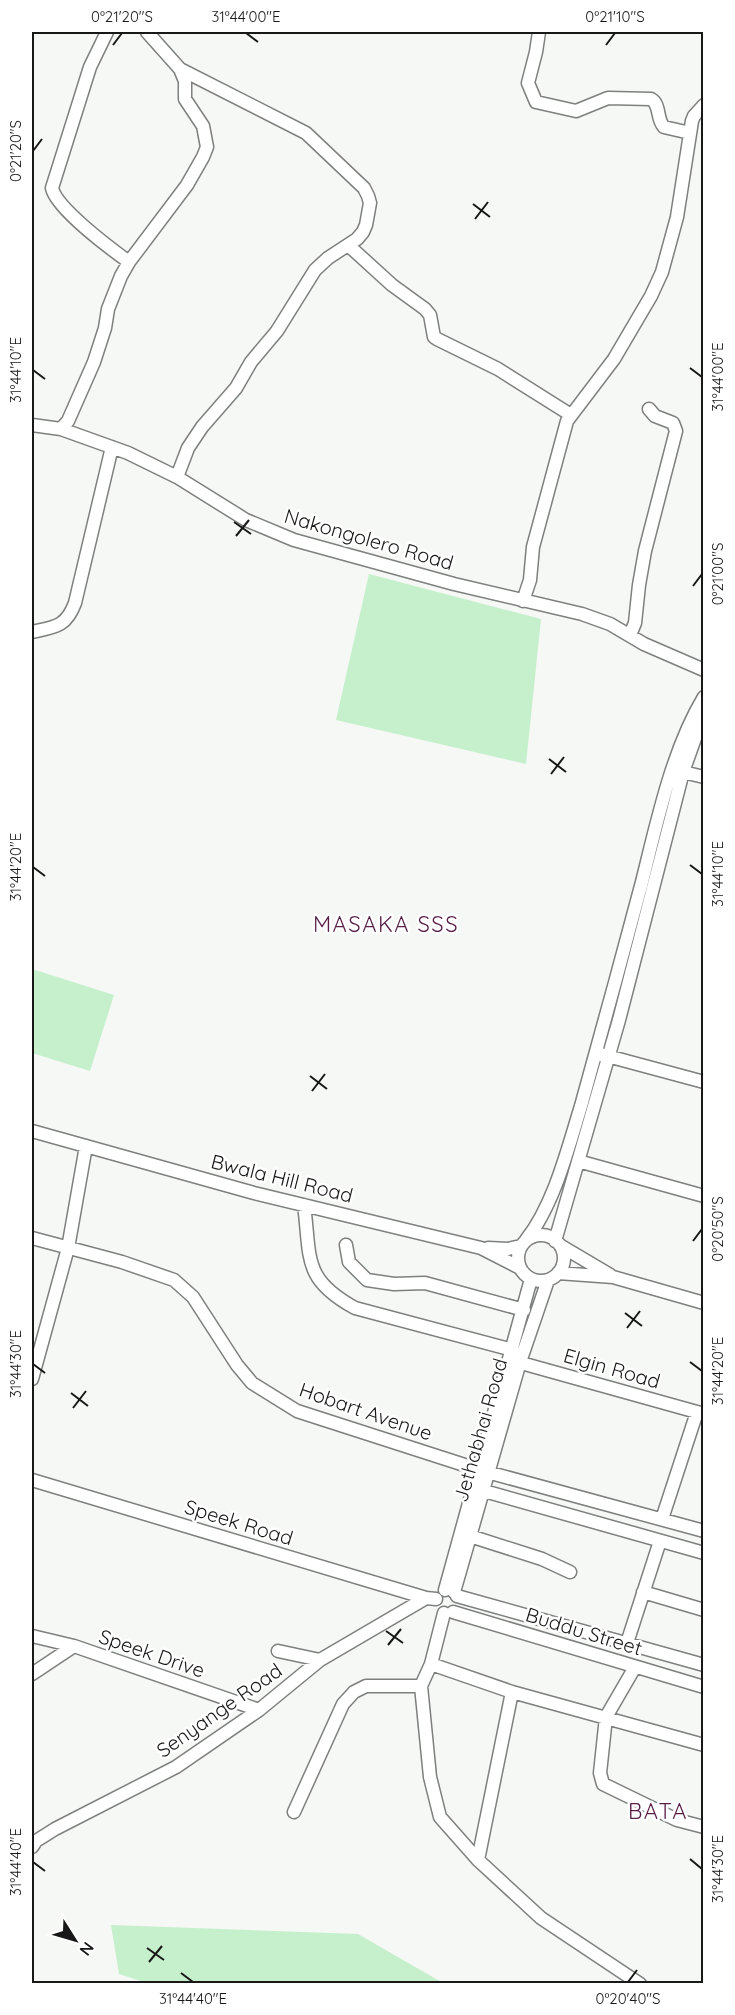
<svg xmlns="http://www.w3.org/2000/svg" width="735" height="2015" font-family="Quicksand,sans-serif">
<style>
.green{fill:#c5f0cb}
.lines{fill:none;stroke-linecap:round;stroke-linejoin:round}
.minor-casing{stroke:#7d807e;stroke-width:15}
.minor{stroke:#fff;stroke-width:12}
.ticks{fill:none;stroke:#181818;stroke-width:2}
.labels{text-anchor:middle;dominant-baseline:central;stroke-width:5;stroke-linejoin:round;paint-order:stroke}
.street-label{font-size:20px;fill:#181818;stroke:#fff}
.quarter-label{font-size:22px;letter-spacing:1.5px;fill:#581e46;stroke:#fff}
.neatline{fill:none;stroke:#181818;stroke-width:2}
.ticks-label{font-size:15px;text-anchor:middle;fill:#181818}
</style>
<rect width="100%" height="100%" fill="#f5f8f5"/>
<path class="green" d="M369,574L541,619L526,764L336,720Z
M32,969L114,995L90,1071L32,1053Z
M111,1925L358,1934L443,1983H147L119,1974Z"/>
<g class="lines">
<defs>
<path id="minor" d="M107,32L90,67L52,188C56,208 111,249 129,262
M539,32L536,52L528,83L536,102L576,111L608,98L651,99C661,105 656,119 664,127L690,133
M348,245L392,285L425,309L430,315L434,337L437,339L498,369L571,415
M32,425L61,429L128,453L177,477L246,520L294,540L454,584L582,614L610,624L644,644L704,670
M61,429L68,421L94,362L105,328L108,309L121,276L129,262L187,185L203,157L207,147L203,126L185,99V81L180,69L147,32
M177,477L188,448L202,427L236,388L251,362L277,331L315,270L328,258L357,239L363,232L366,225L370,203L368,196L364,188L306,133L180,69
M523,601L530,580L533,547L567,421L614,359L651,296L662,272L677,217L692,121L694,116L704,105
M32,632C55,627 66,627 75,603L112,447
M630,635L635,623L639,585L645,551L676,431L673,423L655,416L649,409
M683,772L704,777
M600,1054L704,1082
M32,1131L254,1193L481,1248L520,1268
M578,1161L704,1196
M304,1205C311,1258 302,1279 355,1308L513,1350
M518 1258a23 23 0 1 1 46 0a23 23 0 1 1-46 0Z
M32,1238L122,1262L174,1280L193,1297L237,1365L252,1383L297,1411L480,1470L704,1531
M526,1240C554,1205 568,1148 581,1106C602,1031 622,957 642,882C657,822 672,750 704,697
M555,1241L619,1020L683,772L699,727L704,720
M346,1245L349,1262L367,1280L394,1284L425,1283L524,1310
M561,1246L610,1275
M488,1248L508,1249L521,1246
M558,1273L613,1277L704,1303
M514,1361L704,1414
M32,1379L68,1248L86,1146
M32,1480L426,1598L436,1599
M477,1489L704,1553
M662,1519L697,1412
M470,1536L542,1559L570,1572
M445,1590L531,1279
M454,1592L520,1362L548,1280
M643,1592L704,1610
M457,1596L704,1665
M453,1612L704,1687
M444,1613L431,1664L421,1686L430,1777L440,1817L478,1860L541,1918L640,1984
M32,1636L74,1646L259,1710
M627,1643L660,1541
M278,1651L320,1660
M431,1664L512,1692L704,1745
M635,1667L606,1717L600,1773L603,1784L677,1820L704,1827
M32,1674L74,1646
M294,1812L343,1704L354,1692L366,1686H421
M32,1847L36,1841L55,1829L176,1767L259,1710L320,1660L426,1598
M478,1860L512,1692"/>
</defs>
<use href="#minor" class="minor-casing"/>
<use href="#minor" class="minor"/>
</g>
<path class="ticks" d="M246,33L258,42M113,45L122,33M606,45L615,33M33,151L42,139M473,204L490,217M475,219L488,202M690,368L702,377M33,370L45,379M234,522L251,534M236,536L249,520M693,586L702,574M549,759L566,772M551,774L564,757M690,865L702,874M33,867L45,876M310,1076L327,1089M312,1091L325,1074M693,1241L702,1229M625,1313L642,1326M627,1328L640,1311M690,1362L702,1371M33,1364L45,1373M71,1393L88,1406M73,1408L86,1391M386,1631L403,1643M388,1645L401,1629M690,1859L702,1869M33,1862L45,1871M147,1948L164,1960M149,1962L162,1946M181,1973L193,1982M628,1982L637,1970"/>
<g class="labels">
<g class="street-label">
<text transform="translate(369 539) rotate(16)">Nakongolero Road</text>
<text transform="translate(282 1178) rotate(14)">Bwala Hill Road</text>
<text transform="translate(612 1368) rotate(16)">Elgin Road</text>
<text transform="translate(366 1411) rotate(19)">Hobart Avenue</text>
<text transform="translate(480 1430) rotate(-74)">Jethabhai Road</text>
<text transform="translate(239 1522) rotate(17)">Speek Road</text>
<text transform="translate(584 1631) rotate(17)">Buddu Street</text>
<text transform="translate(152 1653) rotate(19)">Speek Drive</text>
<text transform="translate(219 1710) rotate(-35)">Senyange Road</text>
</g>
<g class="quarter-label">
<text x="386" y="924">MASAKA SSS</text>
<text x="658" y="1811">BATA</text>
</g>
</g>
<rect width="735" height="2015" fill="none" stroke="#ffffff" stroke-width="66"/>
<g transform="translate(75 1940) rotate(127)" stroke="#ffffff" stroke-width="4.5" paint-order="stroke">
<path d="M0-4.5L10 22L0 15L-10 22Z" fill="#181818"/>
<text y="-9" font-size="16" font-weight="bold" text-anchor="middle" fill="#181818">N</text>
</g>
<rect x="33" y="33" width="669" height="1949" class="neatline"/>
<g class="ticks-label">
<text x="122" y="22">0°21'20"S</text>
<text x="246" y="22">31°44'00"E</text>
<text x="615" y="22">0°21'10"S</text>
<text transform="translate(16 151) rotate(-90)" y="5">0°21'20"S</text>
<text transform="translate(16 370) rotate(-90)" y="5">31°44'10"E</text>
<text transform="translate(718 377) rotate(-90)" y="5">31°44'00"E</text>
<text transform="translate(718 574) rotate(-90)" y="5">0°21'00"S</text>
<text transform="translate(16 867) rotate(-90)" y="5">31°44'20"E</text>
<text transform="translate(718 874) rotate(-90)" y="5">31°44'10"E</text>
<text transform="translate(718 1229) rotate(-90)" y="5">0°20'50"S</text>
<text transform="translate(16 1364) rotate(-90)" y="5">31°44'30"E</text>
<text transform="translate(718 1371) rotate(-90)" y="5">31°44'20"E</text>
<text transform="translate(16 1862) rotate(-90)" y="5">31°44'40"E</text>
<text transform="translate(718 1869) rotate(-90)" y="5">31°44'30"E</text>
<text x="193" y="2004">31°44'40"E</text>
<text x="628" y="2004">0°20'40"S</text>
</g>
</svg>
